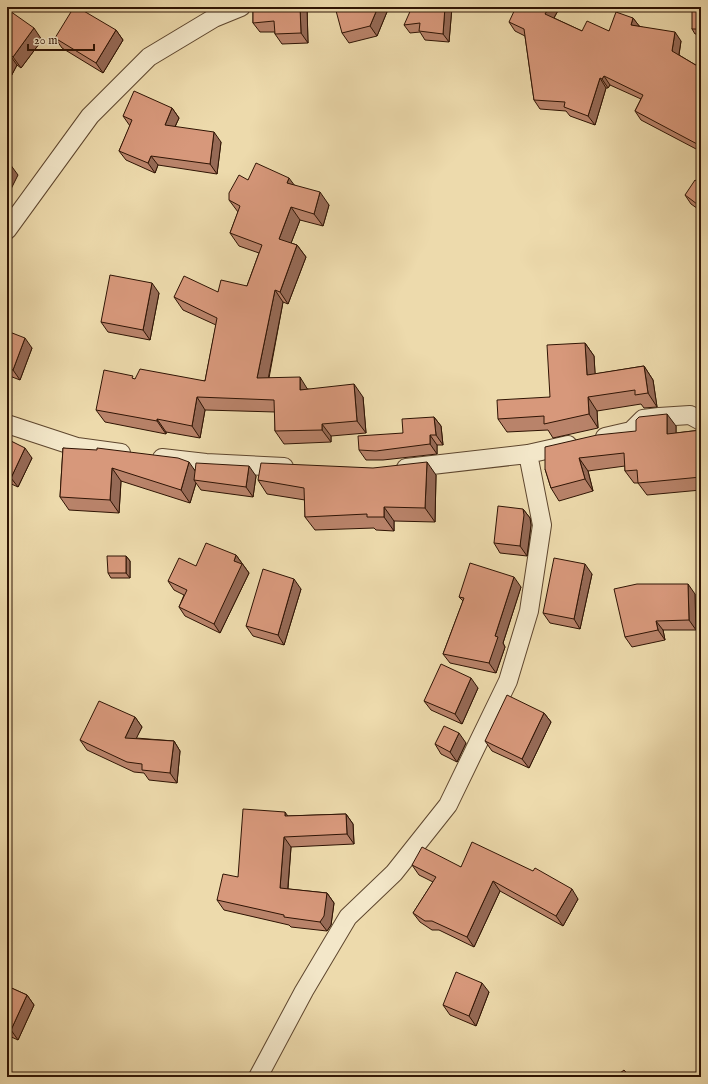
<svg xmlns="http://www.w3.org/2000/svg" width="708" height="1084" font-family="'IM FELL English',serif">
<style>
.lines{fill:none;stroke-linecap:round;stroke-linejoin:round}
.street-casing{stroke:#5e462e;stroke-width:20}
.street{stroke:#f3e7c9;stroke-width:18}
.wall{fill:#b9836a;stroke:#2f1404}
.shaded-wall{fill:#966a56;stroke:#2f1404}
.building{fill:#d7987b;stroke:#2f1404}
</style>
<rect width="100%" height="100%" fill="#eddaac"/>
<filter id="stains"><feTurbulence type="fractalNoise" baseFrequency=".005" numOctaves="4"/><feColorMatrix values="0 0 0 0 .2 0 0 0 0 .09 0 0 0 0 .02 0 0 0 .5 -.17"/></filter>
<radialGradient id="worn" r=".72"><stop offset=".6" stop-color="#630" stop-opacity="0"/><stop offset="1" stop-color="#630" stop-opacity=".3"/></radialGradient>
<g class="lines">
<defs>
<path id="street" d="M7,230L90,116L149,57L214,18L241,7
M7,424L77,447L121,453
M605,437L631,431L643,419L659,417L690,415L701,421
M162,458L206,463L284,467
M406,468L528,454L568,445
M258,1077L304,991L348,917L394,873L448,805L508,681L529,611L542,525L528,454"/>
</defs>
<use href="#street" class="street-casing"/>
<use href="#street" class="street"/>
</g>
<path class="wall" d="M253,7H307L308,43L282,44L275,34V32H260L253,23Z
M389,7L377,36L349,43L342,33Z
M452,7L449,42L425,40L420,32L410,33L404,25Z
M560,7L554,18L582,31H609L633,18L639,26L681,41L679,55L699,67L701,63V158L697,152L698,150L641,120L635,111L641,99L610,85L608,88H606L595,125L570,116L566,111L540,109L534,100L525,36L515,31L509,22Z
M701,7V34H695L692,29Z
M7,9L42,40L21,68L17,65L7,84Z
M116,30L123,40L103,73L62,48L55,38Z
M172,108L179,118L175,127L221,142L217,174L158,165L155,173L126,160L119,151L130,126L123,116Z
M248,180L294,185L329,205L323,226L300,220L291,243L297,245L306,257L288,304L283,302L269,378L308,389L363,397L366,433L331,436V442L284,444L275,431V412L205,410L200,438L166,432V434L105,422L96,410L135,379L205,381L216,325L183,310L174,297L218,292L247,286L259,253L239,246L230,233L238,212L229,200Z
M701,184V211L691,204L685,195Z
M159,293L150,340L108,332L101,322Z
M7,331L32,348L20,380L7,375Z
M585,343L594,356L595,374L644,366L653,380L657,407L644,408L641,404L597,411L598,428L553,438L548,430L507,432L498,419L550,397Z
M434,417L441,426L443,445H437V454L383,460H366L359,450L403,433Z
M676,426V433L701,430V490L647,495L638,483H634L625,471V466L588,471L593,491L559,501L551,488L545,469Z
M7,439L32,458L18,487L7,482Z
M63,448L195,470L256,476L253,497L201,490L196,483L190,503L121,481L119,513L69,510L60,497Z
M436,475L435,522L394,521V531L376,530L374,528L315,530L305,517V500L267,494L258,480Z
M523,509L530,518L531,525L527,556L500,553L494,543Z
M236,555L249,573L220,633L185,616L179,607L184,595L174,590L168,581L196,566Z
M126,556L130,561V578H111L108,573Z
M592,574L580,629L550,623L543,613Z
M521,587L503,643L505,647L496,673L450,663L443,654L463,601L459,597Z
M301,589L284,645L253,636L246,626Z
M695,594L696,630H663L665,640L632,647L625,637Z
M478,688L462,724L431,710L424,701Z
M544,713L551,722L529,768L492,751L485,741Z
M135,717L142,727L136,738L174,741L180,751L177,783L149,780L144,773L134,772L87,750L80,740Z
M466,743L457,762L441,754L435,744Z
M346,814L353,824L354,844L291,847L288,889L327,893L334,903L331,925L327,931L291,927L289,925L224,910L217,900L238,877L288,816Z
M412,865L461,867L578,899L563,926L500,891L474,947L439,930H432L420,922L413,913L433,882L419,875Z
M7,986L27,995L34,1005L18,1040L7,1035Z
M489,992L476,1026L450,1015L443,1005Z"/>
<path class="shaded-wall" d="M300,7H307L308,43L301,33Z
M378,7H389L377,36L370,26Z
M445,7H452L449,42L443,34Z
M549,7H560L551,23L545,14Z
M633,18L640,27L631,25Z
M34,28L42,40L21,68L13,57Z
M116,30L123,40L103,73L96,63Z
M675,32L681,41L678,60L672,51Z
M9,54L17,65L7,84V58Z
M604,76L610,85L608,88L602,79Z
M600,78L606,88L595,125L588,116Z
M172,108L179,118L171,135L165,125Z
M214,132L221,142L217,174L210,164Z
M7,155L10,159L7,164Z
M151,156L158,165L155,173L148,163Z
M10,164L18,175L7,197V170Z
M289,178L298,190L287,183Z
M320,192L329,205L323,226L314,214Z
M291,207L300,220L288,251L279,239Z
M297,245L306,257L288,304L280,292Z
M152,283L159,293L150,340L143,330Z
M275,290L283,302L266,390L257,378Z
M25,338L32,348L20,380L13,370Z
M585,343L594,356L596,388L587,375Z
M644,366L653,380L657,407L648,393Z
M300,377L308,390H300Z
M354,384L363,397L366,433L357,421Z
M197,397L205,410L200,438L192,426Z
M588,397L597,411L598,428L589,414Z
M667,414L676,426V446L667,434Z
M434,417L441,426L443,445L436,435Z
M157,419L166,432V434L157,421Z
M322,424L331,436V442L322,430Z
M430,435L437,445V454L430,444Z
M25,448L32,458L18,487L11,478Z
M579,458L588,471L593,491L585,479Z
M189,462L198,475L194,480L196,483L190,503L181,490Z
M427,462L436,475L435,522L425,508Z
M249,466L256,476L253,497L246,487Z
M112,468L121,481L119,513L110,500Z
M384,507L394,521V531L384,517Z
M523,509L530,518L531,525L527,556L520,546Z
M236,555L249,573L220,633L214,624L234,561Z
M126,556L130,561V578L126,573Z
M585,564L592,574L580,629L574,619Z
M514,577L521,587L503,643L505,647L496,673L489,663L495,636Z
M294,579L301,589L284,645L278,635Z
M688,584L695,594L696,630L689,620Z
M656,621L663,630L665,640L658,630Z
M471,678L478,688L462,724L455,714Z
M544,713L551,722L529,768L522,759Z
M135,717L142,727L132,747L125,738Z
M459,733L466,743L457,762L450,752Z
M174,741L180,751L177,783L170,773Z
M285,812L292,822L285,816Z
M346,814L353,824L354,844L347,834Z
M284,837L291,847L287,898L280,888Z
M493,881L500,891L474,947L467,937Z
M572,889L578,899L563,926L556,916Z
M327,893L334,903L331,925L327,931L320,922Z
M482,983L489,992L476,1026L469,1016Z
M27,995L34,1005L18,1040L11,1030Z"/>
<path class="building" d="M74,7H77L116,30L96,63L55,38Z
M253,7H300L301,33L275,34L274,21L253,23Z
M335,7H378L370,26L342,33Z
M412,7H445L443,34L419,31L420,23L404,25Z
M516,7H549L545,14L582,31L587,21L609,31L616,12L633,18L631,25L675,32L672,51L699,67L701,63V153L697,152L699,145L635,111L643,95L604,76L602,79L600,78L588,116L564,107L565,102L534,100L524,29L509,22Z
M692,7H701V29H692Z
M7,9L34,28L13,57L9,54L7,58Z
M134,91L172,108L165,125L214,132L210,164L151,156L148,163L119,151L132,120L123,116Z
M7,162L10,164L7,170Z
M256,163L289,178L287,183L320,192L314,214L291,207L279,239L297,245L280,292L275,290L257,378L300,377V390L354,384L357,421L322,424V430L275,431L274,400L197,397L192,426L157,419V421L96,410L104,370L133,376L132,378L135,379L140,369L205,381L217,318L174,297L184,276L218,292L221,280L247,286L262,245L230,233L240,206L229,200V193L239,175L248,180Z
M695,180L701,184V207L685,195Z
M110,275L152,283L143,330L101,322Z
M7,331L25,338L13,370L7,368Z
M585,343L587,375L644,366L648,393L635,395V390L588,397L589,414L544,424V416L498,419L497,400L550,397L547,345Z
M667,414V434L701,430V477L638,483L637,470L625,471L624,453L579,458L585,479L551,488L545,469V447L597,435L636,431V420L639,417Z
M434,417L436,435H430V444L376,451L359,450L358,436L403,433L402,419Z
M7,439L25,448L11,478L7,476Z
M63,448L97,450V448L178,458L189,462L181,490L112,468L110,500L60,497Z
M427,462L425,508L384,507V517H367V514L305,517L304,488L258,480L261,463L373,468Z
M196,463L249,466L246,487L194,480Z
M498,506L523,509L524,515L520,546L494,543Z
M206,543L236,555L234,561L242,564L214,624L179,607L187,590L168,581L179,558L196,566Z
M107,556H126V573H108Z
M554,558L585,564L574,619L543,613Z
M470,563L514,577L495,636L498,637L489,663L443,654L464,598L459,597Z
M263,569L294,579L278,635L246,626Z
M637,584H688L689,620L656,621L658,630L625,637L614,589Z
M441,664L471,678L455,714L424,701Z
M507,695L544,713L522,759L485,741Z
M99,701L135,717L125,738L174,741L170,773L142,770V764L127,762L80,740Z
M444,726L459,733L450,752L435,744Z
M243,809L285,812V816L346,814L347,834L284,837L280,888L327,893L324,916L320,922L284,917V915L217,900L223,874L238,877Z
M472,842L533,871L535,868L572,889L556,916L493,881L467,937L432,921H425L413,913L436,877L412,865L422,847L461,867Z
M456,972L482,983L469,1016L443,1005Z
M7,986L27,995L11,1030L7,1029Z
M624,1070L630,1077H615Z"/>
<rect width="708" height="1084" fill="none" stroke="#eddaac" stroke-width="24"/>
<rect x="8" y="8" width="692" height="1068" fill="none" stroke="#2f1404" stroke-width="2"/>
<rect x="12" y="12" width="684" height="1060" fill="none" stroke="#2f1404"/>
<path d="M28 44v6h66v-6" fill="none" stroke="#2f1404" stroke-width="2"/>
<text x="34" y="44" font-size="12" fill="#2f1404" stroke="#f3e7c9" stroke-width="3" paint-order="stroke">20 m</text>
<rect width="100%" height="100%" filter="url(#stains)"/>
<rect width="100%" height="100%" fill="url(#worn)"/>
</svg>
